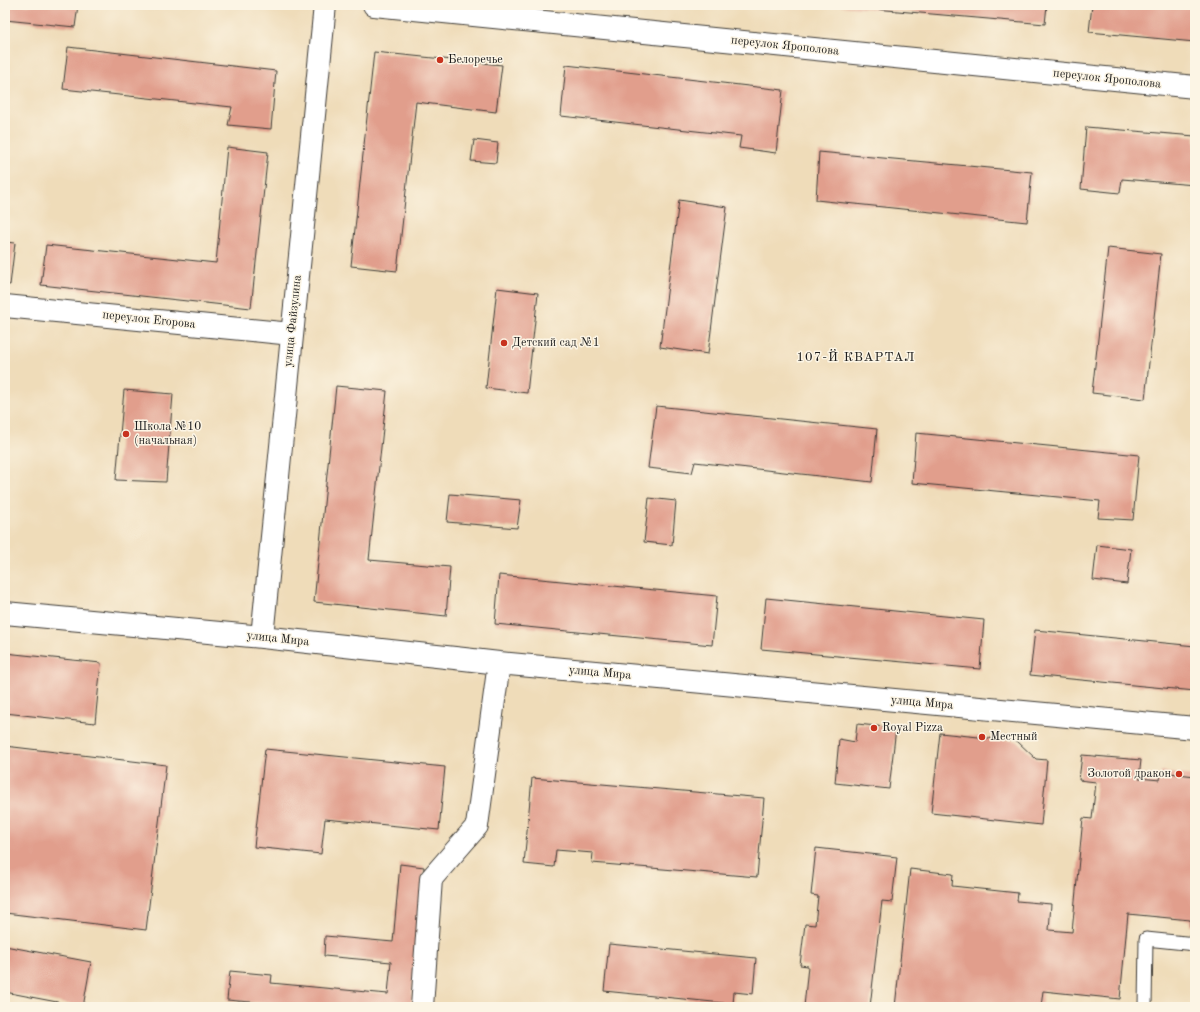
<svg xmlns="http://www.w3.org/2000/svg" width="1200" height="1012" font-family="'Old Standard TT',serif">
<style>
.building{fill:#e19e8c}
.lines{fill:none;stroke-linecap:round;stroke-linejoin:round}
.service-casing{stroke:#3c3934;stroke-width:15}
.minor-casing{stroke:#3c3934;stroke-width:24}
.service{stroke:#fff;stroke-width:13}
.minor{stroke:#fff;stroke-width:22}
.poi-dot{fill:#c8321e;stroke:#fcf5e5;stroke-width:1.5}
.labels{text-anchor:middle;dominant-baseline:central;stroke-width:3;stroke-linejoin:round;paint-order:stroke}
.street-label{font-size:12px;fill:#1c1c1c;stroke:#fcf5e5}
.poi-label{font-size:12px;fill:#1c1c1c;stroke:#fcf5e5;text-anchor:start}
.neighbourhood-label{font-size:13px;letter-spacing:1px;fill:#1c1c1c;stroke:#fcf5e5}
</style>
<rect width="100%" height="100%" fill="#fcf5e5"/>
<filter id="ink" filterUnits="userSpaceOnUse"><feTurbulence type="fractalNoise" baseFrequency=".025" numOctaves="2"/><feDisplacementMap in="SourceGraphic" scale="8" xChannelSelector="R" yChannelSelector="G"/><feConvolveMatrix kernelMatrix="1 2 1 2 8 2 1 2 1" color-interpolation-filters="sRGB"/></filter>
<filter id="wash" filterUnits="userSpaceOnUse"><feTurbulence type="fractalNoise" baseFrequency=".012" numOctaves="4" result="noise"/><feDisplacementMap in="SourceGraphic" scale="16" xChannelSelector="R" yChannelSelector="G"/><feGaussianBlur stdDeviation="0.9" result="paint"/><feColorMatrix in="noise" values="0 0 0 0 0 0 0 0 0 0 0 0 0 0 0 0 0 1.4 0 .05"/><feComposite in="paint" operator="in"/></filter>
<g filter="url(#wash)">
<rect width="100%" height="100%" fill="#efdcb9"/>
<g id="blocks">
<path class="building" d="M5,5H78L75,27L5,20Z
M841,5H1047L1045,24L841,6Z
M1092,5H1195V42L1089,32Z
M68,47L276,71L271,129L228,125L232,107L63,89Z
M374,52L502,65L496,112L416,102L397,271L351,266Z
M566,65L783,90L776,153L739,148L741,136L561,116Z
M1086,127L1195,136V185L1122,179L1120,193L1081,189Z
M474,140L498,143L496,163L471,161Z
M227,147L268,152L251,308L41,285L46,245L216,263Z
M819,152L1032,172L1027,222L816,200Z
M679,200L727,207L708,354L660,347Z
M5,242L15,243L10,285L5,284Z
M1108,248L1161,254L1145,399L1092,393Z
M497,288L538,293L527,393L486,388Z
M336,386L387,391L369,560L450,567L446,616L314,602Z
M124,390L173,394L166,482L116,480Z
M656,406L877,429L872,482L695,462L692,473L648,468Z
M916,433L1139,455L1133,520L1098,518L1100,501L912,483Z
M450,494L521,500L517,528L447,522Z
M649,498L676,501L672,545L644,542Z
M1097,545L1131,549L1127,584L1093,580Z
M499,575L717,596L712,645L495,624Z
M766,598L984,620L980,669L761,649Z
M1035,630L1195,646V691L1030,675Z
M5,653L101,663L95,723L5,713Z
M857,724L896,728L889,789L835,783L839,739L855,742Z
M940,733L1017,741L1036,759L1047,760L1041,825L931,813Z
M5,746L166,765L146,930L5,913Z
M265,749L445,767L439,830L325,819L321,854L254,847Z
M1082,755L1141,760L1139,778L1160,780L1161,772L1195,776V926H1190V920L1128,914L1120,999L1043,991L1041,1007H895L910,869L953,874L952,886L1018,893L1017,901L1051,904L1049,930L1072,932L1083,818L1092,819L1096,782L1079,780Z
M532,778L764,798L757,877L592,863L593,853L556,850L554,867L524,864Z
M816,848L897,857L892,902L882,901L870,1007H804L808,966L800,965L805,924L815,925L818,896L811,895Z
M400,864L424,867L411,1007H308L227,1000L230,971L272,975L271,983L388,994L391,962L324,956L325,936L393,942Z
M609,944L756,958L753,994L734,992L733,1004L604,991Z
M5,946L91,962L83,1007L5,992Z"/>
</g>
</g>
<g filter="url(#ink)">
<use href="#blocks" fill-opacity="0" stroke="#3c3934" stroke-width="1"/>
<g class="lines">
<defs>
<path id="service" d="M1145,1007L1146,939L1195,944"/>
<path id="minor" d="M374,5L1195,87
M5,306L292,334
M5,613L262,637L464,659L499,663L1195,728
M262,637L325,5
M422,1007L431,879L477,826L499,663"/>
</defs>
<use href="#service" class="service-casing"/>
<use href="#minor" class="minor-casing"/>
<use href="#service" class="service"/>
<use href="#minor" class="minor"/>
</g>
</g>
<g class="poi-dot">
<circle cx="440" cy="60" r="4"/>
<circle cx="504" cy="343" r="4"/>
<circle cx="126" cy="434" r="4"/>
<circle cx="874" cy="728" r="4"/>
<circle cx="982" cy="737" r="4"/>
<circle cx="1179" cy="774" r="4"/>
</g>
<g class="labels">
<g class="street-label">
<text transform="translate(785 46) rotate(6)">переулок Ярополова</text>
<text transform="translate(1107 79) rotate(6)">переулок Ярополова</text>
<text transform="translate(149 320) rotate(6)">переулок Егорова</text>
<text transform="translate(293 321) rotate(-84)">улица Файзулина</text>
<text transform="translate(278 639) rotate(6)">улица Мира</text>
<text transform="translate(600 673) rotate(5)">улица Мира</text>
<text transform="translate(922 703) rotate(5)">улица Мира</text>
</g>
<g class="poi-label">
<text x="448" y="60">Белоречье</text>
<text x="512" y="343">Детский сад №1</text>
<text x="134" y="427">Школа №10<tspan x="134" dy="14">(начальная)</tspan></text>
<text x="882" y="728">Royal Pizza</text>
<text x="990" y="737">Местный</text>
<text x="1171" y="774" text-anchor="end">Золотой дракон</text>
</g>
<g class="neighbourhood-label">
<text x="856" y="357">107-Й КВАРТАЛ</text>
</g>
</g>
<rect width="1200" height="1012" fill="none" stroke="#fcf5e5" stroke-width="20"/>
</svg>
